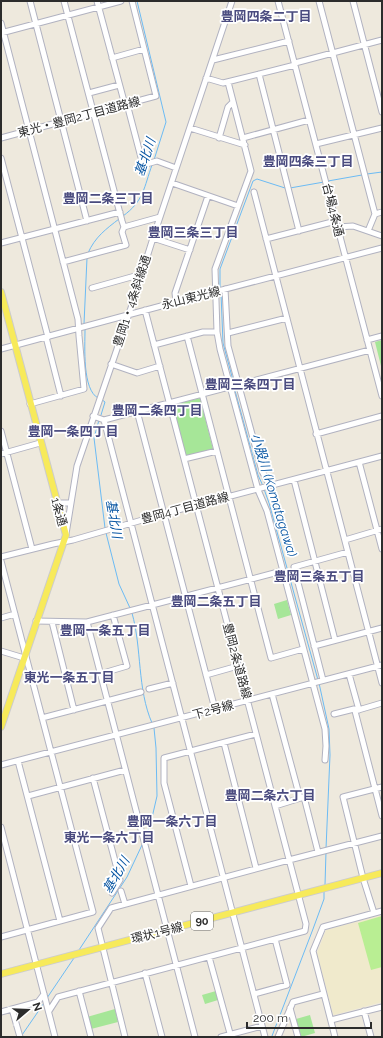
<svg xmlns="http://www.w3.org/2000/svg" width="383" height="1038" font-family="Raleway,'Noto Sans JP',sans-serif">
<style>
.education{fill:#f0eacc}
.green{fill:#a6e698}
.pitch{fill:#b9ee93}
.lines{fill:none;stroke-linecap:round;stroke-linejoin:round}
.stream{stroke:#6cbbf4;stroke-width:1}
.minor-casing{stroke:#b1b2c0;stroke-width:7}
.major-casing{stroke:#ccc;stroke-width:8}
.minor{stroke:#fff;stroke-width:5}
.major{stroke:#f7ea5a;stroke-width:6}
.labels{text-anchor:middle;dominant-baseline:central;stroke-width:3.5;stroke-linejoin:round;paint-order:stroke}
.shield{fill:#fff;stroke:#6b6b6b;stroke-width:1}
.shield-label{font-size:11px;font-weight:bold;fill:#2c2c2c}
.street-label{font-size:12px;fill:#2c2c2c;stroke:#fff}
.neighbourhood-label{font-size:13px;font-weight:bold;fill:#4a4b7f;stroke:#fff}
.water-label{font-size:13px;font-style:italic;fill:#0856a3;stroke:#fff}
</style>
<rect width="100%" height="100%" fill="#eee9dd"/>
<path class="education" d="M382,915V1002L334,1015L333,1014L317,953L326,930Z"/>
<path class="green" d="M382,340V370L375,342Z
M200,398L213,449L186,456L172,405Z
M287,600L291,615L278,619L274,604Z
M216,991L218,1000L205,1004L202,995Z
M115,1009L118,1022L91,1029L87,1017Z
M310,1015L315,1033L301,1037L296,1019Z"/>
<path class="pitch" d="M382,916V967L371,970L358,923Z"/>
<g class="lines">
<path class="stream" d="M137,1L166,122L154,160
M367,174L382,172
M328,181L362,175
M290,188L324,182
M123,216C144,201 144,187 152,165
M88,253C95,237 106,229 119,219
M220,288V269L253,181L257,179L285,188
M221,293L223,343L234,384
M84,324L87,258
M85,330C85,346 82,390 98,398
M234,387L258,475L263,486
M101,415L105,402L101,399
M99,420L94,438L105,528
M264,489L269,503L318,680
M106,533L119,584L130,608
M132,613C142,648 137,689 152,723
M319,683L329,729L330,755L326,849
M146,837L151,822L157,796L156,748L154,728
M325,885L326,852
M79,950L127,877L142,845
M47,998L74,958
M22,1035L44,1003
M272,1036L313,929L324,899V892"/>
<defs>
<path id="minor" d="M30,1L87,221
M97,1L125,105
M278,1L382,396
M319,1L375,214L368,231
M353,1L382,112
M1,23L78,319L79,336L84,389L30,404
M1,33L121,1
M112,58L144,49
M213,60L289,41
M295,63L382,40
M259,74L299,231
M206,78L223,83L295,65
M228,82L251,171L215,269L217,332L220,349L258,490L267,511L325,729L326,746L325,760
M89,93L119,85
M127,104L143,165L157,161L176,168
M190,128L245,145
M1,138L156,96L132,1
M219,138L228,107L233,102
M243,138L309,120
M316,144L382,128
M1,158L48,337
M172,183L238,206
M254,192L382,683
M375,214L382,212
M124,227L160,217
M337,227L353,226L382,236
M153,238L190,250
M266,239L336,221
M1,243L120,212
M63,262L126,245L122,232L124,227L122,221L64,1
M92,288L142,274
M225,289L228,346L262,471L270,486
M176,302L175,293L208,196
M228,333L287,318
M187,336L271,658L303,649
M46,337L61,396
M367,340L382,336
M154,345L203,332H217
M1,349L176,302L382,248
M111,364L137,373L160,366
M137,411L215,709
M93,416L104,420L370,350
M104,420L265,1037
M1,431L32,549
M316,434L382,416
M1,454L40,443
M184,459L217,451
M359,462L382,549
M294,480L335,640
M56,503H71
M66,534L77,466L132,305L153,238L232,1
M345,540L382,529
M1,557L53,544L73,540L163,514L382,456
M1,561L93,912L1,937
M1,618L15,614
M36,621L87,622L282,571
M52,622L74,710
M87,622L195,1037
M314,646L382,628
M1,651L24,658
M100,674L127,666L113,615
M349,674L359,710
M206,675L238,666
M323,680L294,567L348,552
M149,689L173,683
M272,694L300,798
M355,711L382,816
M334,714L354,709L355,711L382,703
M42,718L141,692
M224,743L256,868
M18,761L60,921
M1,765L382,665
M93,778L120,880L112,893
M28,796L125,770
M275,806L304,797L318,852
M1,827L55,1037
M191,886L164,783V758L256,734
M121,891L125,904
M374,913L363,878L343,797L382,787
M209,957L231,1037
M145,973L162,1037
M79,991L91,1037
M254,994L287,985L275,939
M290,1008L298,1037
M12,1009L20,1037
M49,1011L58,997L305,931L306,924L145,310
M364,1011L371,1037
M1,1012L38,1002L44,994
M331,1020L382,1007
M125,1037L98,928L111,908L289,860L382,836
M221,1037L262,1026
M278,1037L293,1002L323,994
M335,1037L313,951L323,927L382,911"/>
<path id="major" d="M1,292L66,535L1,727
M1,974L382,873"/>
</defs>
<use href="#minor" class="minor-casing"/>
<use href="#major" class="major-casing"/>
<use href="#minor" class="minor"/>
<use href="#major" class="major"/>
</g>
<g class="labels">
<rect class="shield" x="191" y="912" width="22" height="18" rx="3"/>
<g class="shield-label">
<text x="202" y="921">90</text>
</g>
<g class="street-label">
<text transform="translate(79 117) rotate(-15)">東光・豊岡2丁目道路線</text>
<text transform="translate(333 210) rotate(76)">台場4条通</text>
<text transform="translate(191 298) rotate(-14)">永山東光線</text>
<text transform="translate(132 301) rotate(-72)">豊岡1・4条斜線通</text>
<text transform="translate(185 508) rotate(-15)">豊岡4丁目道路線</text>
<text transform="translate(59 512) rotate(74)">1条通</text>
<text transform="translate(237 661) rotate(75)">豊岡2条道路線</text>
<text transform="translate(213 710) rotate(-15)">下2号線</text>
<text transform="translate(157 933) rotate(-14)">環状1号線</text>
</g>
<g class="neighbourhood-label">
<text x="266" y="16">豊岡四条二丁目</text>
<text x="308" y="161">豊岡四条三丁目</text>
<text x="108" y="198">豊岡二条三丁目</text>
<text x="193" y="232">豊岡三条三丁目</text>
<text x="250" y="384">豊岡三条四丁目</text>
<text x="157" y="410">豊岡二条四丁目</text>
<text x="73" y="431">豊岡一条四丁目</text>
<text x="319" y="576">豊岡三条五丁目</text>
<text x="216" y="601">豊岡二条五丁目</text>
<text x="105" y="630">豊岡一条五丁目</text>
<text x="69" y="677">東光一条五丁目</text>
<text x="270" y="795">豊岡二条六丁目</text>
<text x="172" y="821">豊岡一条六丁目</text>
<text x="109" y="837">東光一条六丁目</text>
</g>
<g class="water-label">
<text transform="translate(145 157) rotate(-71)">基北川</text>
<text transform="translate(274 495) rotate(73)">小股川 (Komatagawa)</text>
<text transform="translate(114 519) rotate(80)">基北川</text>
<text transform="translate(116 875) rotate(-60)">基北川</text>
</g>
</g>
<rect width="383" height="1038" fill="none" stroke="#2c2c2c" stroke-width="4"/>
<g transform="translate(28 1010) rotate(71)" stroke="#ffffff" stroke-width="3" paint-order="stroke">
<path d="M0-3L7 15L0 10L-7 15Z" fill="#2c2c2c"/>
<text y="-6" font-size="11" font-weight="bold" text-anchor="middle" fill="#2c2c2c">N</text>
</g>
<path d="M247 1022v6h124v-6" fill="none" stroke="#2c2c2c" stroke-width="2"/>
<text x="253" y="1022" font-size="12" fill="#2c2c2c" stroke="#ffffff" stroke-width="3" paint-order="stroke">200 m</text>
</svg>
